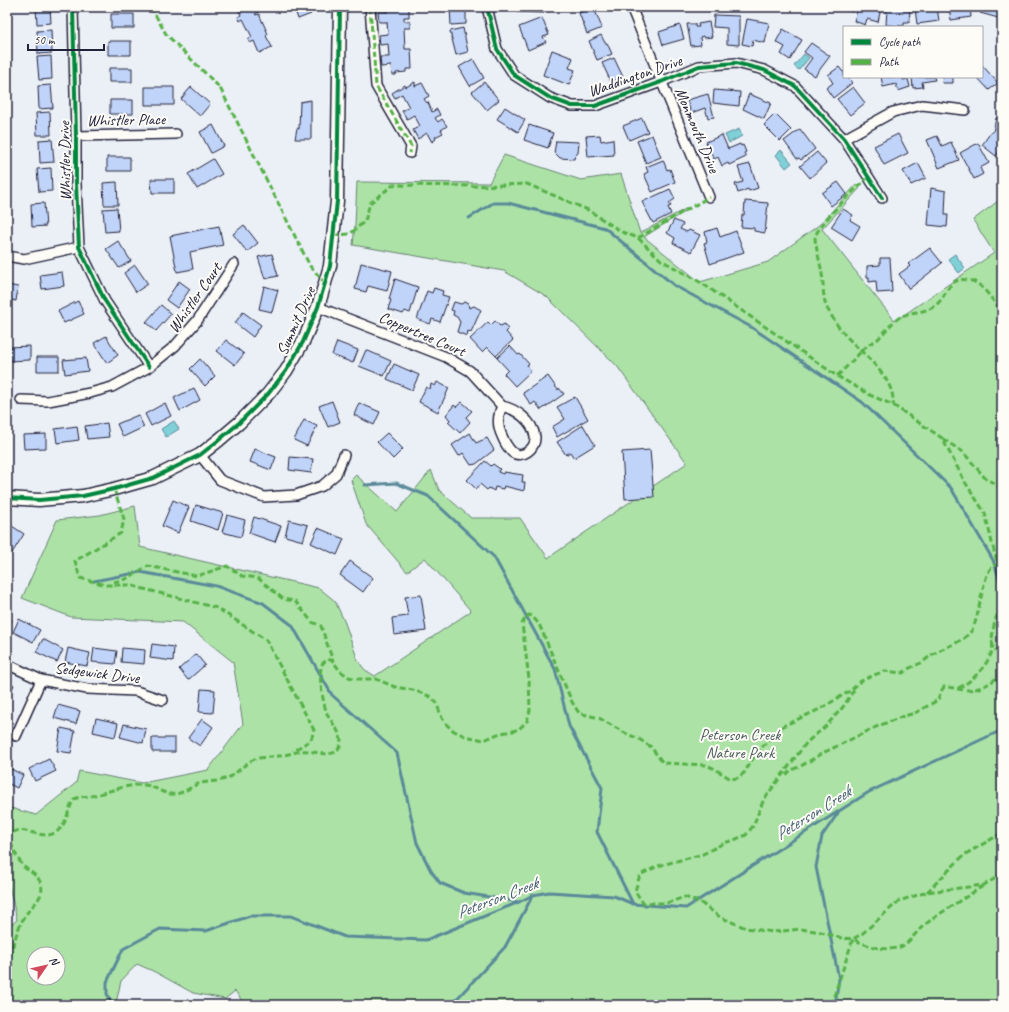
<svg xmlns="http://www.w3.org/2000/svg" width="1009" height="1012" font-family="Caveat,sans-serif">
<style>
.green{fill:#ace2a6;stroke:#678270;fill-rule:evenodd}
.water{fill:#7fd0d7;stroke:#5a8a99}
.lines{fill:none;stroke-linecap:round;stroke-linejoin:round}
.stream{stroke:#5a8a99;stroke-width:3}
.building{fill:#c0d3f8;stroke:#22223b}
.street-casing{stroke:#22223b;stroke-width:12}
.secondary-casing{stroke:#22223b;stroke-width:15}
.street{stroke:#fdfcf7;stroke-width:9}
.secondary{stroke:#fdfcf7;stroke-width:12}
.quiet{stroke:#55b146;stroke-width:3;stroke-dasharray:6 3;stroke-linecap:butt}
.cycleway-casing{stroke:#fdfcf7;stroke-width:6}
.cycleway{stroke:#00873e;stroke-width:4}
.labels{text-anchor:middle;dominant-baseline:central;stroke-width:4;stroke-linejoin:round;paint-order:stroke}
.street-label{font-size:16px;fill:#22223b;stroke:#fdfcf7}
.park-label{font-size:16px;fill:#4b5c5b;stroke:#fdfcf7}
.water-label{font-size:17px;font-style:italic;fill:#435f72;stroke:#fdfcf7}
</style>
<rect width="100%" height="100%" fill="#ebf0f7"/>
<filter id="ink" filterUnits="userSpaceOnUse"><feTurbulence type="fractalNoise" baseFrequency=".025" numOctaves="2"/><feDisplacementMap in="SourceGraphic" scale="8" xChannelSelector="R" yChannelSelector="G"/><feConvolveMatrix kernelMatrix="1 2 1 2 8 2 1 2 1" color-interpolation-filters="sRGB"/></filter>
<g filter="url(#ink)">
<path class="green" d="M504,155L581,180L621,174L640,233L689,207L690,208L644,237L700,282L768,262L819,225L857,184L860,188L822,229L895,321L994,253L973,220L1002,198V1005H245L235,991L225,999L193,993L155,972L137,964L121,981L116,1003L118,1005H7V928L17,920L7,877V807L36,815L76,783L79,771L142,783L208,770L243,724L233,662L183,622L71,617L22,598L57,520L100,515L135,506L140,547L319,588L335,601L345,623L358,661L365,670L375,676L471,611L425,558L407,572L366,524L351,480L356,475L397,512L431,470L439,490L471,518H520L548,558L687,463L617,366L546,296L504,271L353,245L355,224L357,182L489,183ZM34,954H58V978H34Z"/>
<path class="water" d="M804,54L809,58L799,70L794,66Z
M739,129L742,136L729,143L725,135Z
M781,150L792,163L786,168L776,155Z
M955,254L965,268L959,273L948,259Z
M174,421L179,429L166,437L161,429Z"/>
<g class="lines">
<path class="stream" d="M469,218L493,203H508L605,228L675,286L751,327L862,402L951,488L993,560L1002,587
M365,485L396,483L428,496L494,557L555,669L569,726L602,788L597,832L633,904
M94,581L140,572L216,586L263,603L292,625L332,695L397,753L417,843L431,871L440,883L464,893L519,902
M113,1005L107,994V982L123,949L160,929L206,931L250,916H291L345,937L426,940L519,902L533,895L549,892L614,896L633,904L686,908L869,792L1002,730
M451,1005L505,947L533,895
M835,1005L839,979L816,867L822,836L838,813"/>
</g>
<path class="building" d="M36,7H50L51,23L37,24Z
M237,7H252L254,10L256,9L258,12L255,14L256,15L259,14L268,34L266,36L272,47L259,53L254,41L250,43L248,39L252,37L243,19L240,21L238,17L241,15Z
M294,7H308L311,14L298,19Z
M388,7H393V8H409V17H404V21H410V28H404L405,49H411L412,69H406V72L396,73V75H392L391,66L381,67L380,57H389L388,44L380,45L379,35L388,34L387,22H379L378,12H388Z
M450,7H466V24L451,25Z
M517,7H544V13L517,12Z
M840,7H854L852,12Z
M858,7L881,8L878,22L867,19L865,25L854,21Z
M931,7H937L939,21L917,24L915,9Z
M949,7H970L971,17L951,20Z
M982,7H1002V19L980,13Z
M594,8L602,28L587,34L579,13Z
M887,8L910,10L909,22H904V26L886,25Z
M111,14H134V28H111Z
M714,15L739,16V45L727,44V28L713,27Z
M542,18L549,35L543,37L546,42L528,50L519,27Z
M747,19L769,23L765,43L753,40L752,46L742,44Z
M709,22L712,37L704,38L703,36L700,37L701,45L691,46L687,24H695V27H699L698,24Z
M680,25L684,39L663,45L659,32Z
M463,28L468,52L456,55L450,31Z
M783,29L802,40L790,60L781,54L785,47L776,42Z
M51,30L52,53L38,54L37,31Z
M601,35L605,43H607L612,54L597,60L589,41Z
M108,41H131V55H108Z
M811,43L830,56L815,76L804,69L812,58L804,52Z
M552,50L573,58L569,68L575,70L569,85L543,75Z
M51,56L52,79L39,80L37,57Z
M614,58L623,77L611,82L602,63Z
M473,59L484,78L470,86L459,67Z
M982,65L998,83L989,90L977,77H982Z
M839,67L843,72L844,71V77H849V79L852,83L833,98L826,88L833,83L828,75Z
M109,68H132V82H109Z
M881,77H902L903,80L908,79L910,87L898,91L896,84L883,87Z
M912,77H934L935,80L922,82L923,87L913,88Z
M943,77H953V83H942Z
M415,82V86L422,83L429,96L424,99L427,103L428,102L432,112L437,109L440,115L435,118L438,122L442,119L447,126L441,130L443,133L435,137L436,139L432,142L427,133L418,139L413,130L420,126L414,115L407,119L402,111L409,107L402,94L395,98L392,93L405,85L406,87Z
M484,82L499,100L487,110L472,92Z
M51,85L53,108L39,109L38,86Z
M145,87H174V105H145Z
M191,87L210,104L200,116L181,99Z
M853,87L865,103L850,115L837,99Z
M714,90L740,92L739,106L713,103Z
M708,94L714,117L708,118L705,108L691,113L687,100Z
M749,94L771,103L764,119L743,109Z
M110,100H133V114H110Z
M311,100V139H295L297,128L299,129L300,102Z
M505,107L525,120L518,132L497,119Z
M50,112L51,135H37L36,113Z
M775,114L791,130L780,141L764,125Z
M642,118L648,132L629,140L623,126Z
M996,118L1002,120V148L996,156L982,145L991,132H993Z
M213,125L224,146L211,153L200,132Z
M529,125L553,133L548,148L524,140Z
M800,129L815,149L801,160L799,158L797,159L784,141Z
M898,134L908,153L884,165L874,146Z
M600,135L601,141L613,139L614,155L588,157L586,136Z
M652,135L661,157L646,163L637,141Z
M722,135L728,149L740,144L741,146L743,145L746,152L744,153L746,157L729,165L728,163L722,166L718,157L714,159L706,142Z
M937,136L942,146L951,142L959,160L939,168L927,140Z
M52,139L54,162L40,163L39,140Z
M556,141L579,142L578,153L575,156L574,159L560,158L555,153H554Z
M978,143L989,163L980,168L983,174L974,179L960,153Z
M817,152L826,163L810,178L800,166Z
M107,157H130V171H107Z
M213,159L222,174L197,189L188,174Z
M663,160L667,170L670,169L675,182L652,192L644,174L648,172L646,167Z
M918,163L926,178L911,185L903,171Z
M750,164L758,188L749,191L748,189L738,193L735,184L743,182L738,167Z
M51,168L52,191L39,192L37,169Z
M151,179H174V193H152Z
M117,182L118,205H104L103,183Z
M838,182L847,194L831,206L822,193Z
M931,188L946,191L945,215H948L947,227L928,225Z
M670,189L675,199L669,203L671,206L668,207L671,214L653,223L642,202Z
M745,201L768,203L765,233L754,231V228L741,227L742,215H744Z
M44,203L46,226L32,227L31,204Z
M117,208L119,231L105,232L103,209Z
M843,209L853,215L850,220L860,226L852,240L831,227Z
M674,220L683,224L680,229L687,232L689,230L700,235L691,252L673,243L675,238L667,233Z
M244,225L258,243L247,252L233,234Z
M219,226L223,245L190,252L193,269L177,272L170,236Z
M717,228L720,237L736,231L744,252L710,264L704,243L707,242L705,232Z
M118,241L131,261L119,268L106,249Z
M930,248L942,263L909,289L899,274L910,266L908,264Z
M272,254L278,276L265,279L258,257Z
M880,258H890L892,292L877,293L876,281L869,282V277H867V266L880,265Z
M361,263L392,271L387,291L368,286L366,292L355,289Z
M135,265L148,284L136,292L124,273Z
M62,272L64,286L42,289L40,275Z
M395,279L418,287L410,313L405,311L403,314L388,309L391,300L389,299Z
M179,281L190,289L177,308L166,300Z
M7,285L18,287L16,301L7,299Z
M264,286L278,290L272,312L259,309Z
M434,288L443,291L442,295L449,297L440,322L432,319L430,324L417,319L427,291L432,293Z
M78,301L84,314L64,323L58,311Z
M454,302L461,304L465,302L468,303L469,308L474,306L481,310L471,332L468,331L467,336L457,332L460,322L457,317L453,315L454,311L451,310Z
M161,305L171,314L156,331L146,322Z
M243,312L261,325L253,337L235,323Z
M495,321L500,326L505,324L508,330L506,332L513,340L496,356L487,347L482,352L470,339L488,322L491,325Z
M106,336L118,355L107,363L94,343Z
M226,340L244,354L235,365L217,351Z
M337,342L358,350L353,363L332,355Z
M30,346V360L7,361V347Z
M510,346L518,355L520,354L529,364L527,365L531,371L515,386L504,374L508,370L497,358Z
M366,350L391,361L384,376L359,366Z
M37,357H59V371H37Z
M86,358L88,371L65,374L63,360Z
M200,359L215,376L205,386L190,369Z
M394,364L419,375L412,390L387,379Z
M548,376L558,390L559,388L564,394L541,410L535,402L531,405L523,393Z
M437,382L449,388L438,412L419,402L426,387L430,389L431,384L435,386Z
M194,388L200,400L180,411L174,398Z
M575,397L588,419L557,437L552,427L565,419L557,407Z
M332,401L340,422L328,427L319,406Z
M462,402L472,411L466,417L470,422L460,433L448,422L450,420L446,415L454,405L456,407Z
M165,403L171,416L151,426L145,414Z
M359,403L380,412L374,425L354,415Z
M138,415L144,427L123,437L117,424Z
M304,420L317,426L307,446L294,440Z
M107,423L109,437L87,439L85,426Z
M583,425L595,445L574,458L570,452L566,455L557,442Z
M77,426L79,440L57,443L55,429Z
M387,433L403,449L393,459L377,442Z
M470,433L476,443L487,438L494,450L476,464L471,465L463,453L459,456L452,445Z
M46,434V448L24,449L23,435Z
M255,449L276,457L271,470L250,462Z
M650,450L654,497L625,499L622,452Z
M290,457L313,459L311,473L289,470Z
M485,461L491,466L493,464L500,469L498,472L503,474L504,472L523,475L522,482H525L524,491L504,486L503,489L495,487L494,491L489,488L487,490L480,484L476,489L467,480Z
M173,500L189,507L178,533L162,526Z
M196,505L223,513L218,530L191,521Z
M227,515L245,520L241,537L222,532Z
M254,517L281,526L275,542L249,533Z
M289,520L308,525L303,541L285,536Z
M12,526L24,534L12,553L7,550V534Z
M318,528L344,539L337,555L311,543Z
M350,561L373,578L363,592L340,575Z
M421,595L426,631L394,635L392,618L408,616L405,597Z
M7,617L12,620L7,630Z
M19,619L40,630L33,642L13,632Z
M43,639L63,650L57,662L36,652Z
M152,644L174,647L173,661L150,658Z
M68,648L90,653L87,666L65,662Z
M94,648L117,651L115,664L92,662Z
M122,648L145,650L144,664L121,662Z
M196,654L205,665L188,680L179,669Z
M7,682L14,685L8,697H7Z
M201,689L215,690L213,713L199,712Z
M58,705L80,711L76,724L54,718Z
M96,718L118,723L115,737L93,732Z
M202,719L213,727L200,746L188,738Z
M124,724L146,729L143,743L120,737Z
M61,728L75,731L71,753L57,751Z
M152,738H175V752H152Z
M49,759L56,771L35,781L29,769Z
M7,767L23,775L17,788L7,783Z"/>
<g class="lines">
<defs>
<path id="street" d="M73,7L76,136V184L79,247L105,301L149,367
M370,7L376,86L411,146L410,153
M487,7L497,49L514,75L550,98L572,106H595L661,82L699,66L736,63L764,70L795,86L844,139L882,198
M631,7L709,197
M76,136L176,134
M844,139L893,112L922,105L965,110
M7,256L24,259L79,247
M318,307L446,357L470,371L502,406C516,409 533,421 535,437C536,448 522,460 512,452C508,448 504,441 502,436C497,426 497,417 502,406
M21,400L48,401L90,393L112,387L149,367L175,346L197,321L234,264
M200,455L220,480L264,497L296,495L322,486L336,474L344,455
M7,664L41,680L87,689L136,691L163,700
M16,736L41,680"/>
<path id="secondary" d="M7,498L39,500L83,496L114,489L153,478L200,455L219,440L239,423L268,394L286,371L303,342L318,307L330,266L337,201L340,7"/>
</defs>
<use href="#street" class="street-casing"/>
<use href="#secondary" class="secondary-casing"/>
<use href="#street" class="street"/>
<use href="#secondary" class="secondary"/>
<path class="quiet" d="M151,7L166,34L220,88L310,266L325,283
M370,7L376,86L411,146L410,153
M869,177C858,186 816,226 815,238C815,244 821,266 822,274C824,286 822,299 828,310C832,316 836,324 841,330C857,351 896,375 893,405
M334,235L350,234L365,221L370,203L393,185L477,186L527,184L588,210L622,232L638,238L709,197
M638,238L661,260L700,282L837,376L872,396L893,405L942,438L965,482L985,513L994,551L998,564
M837,376C848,366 857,355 868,345C871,343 875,341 878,339C885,332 891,323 900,317C911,311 925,313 935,306C949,295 947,274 972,281C984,284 993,303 1002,311
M943,439L963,452L986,479L1002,487
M114,489L124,519L121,533L75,561L80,578L106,585H129L217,608L266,640L314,730L311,740L293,751
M114,582L126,579L148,566L197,576L227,566L242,576L258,578L283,599L295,601L312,622L321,626L333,661
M1002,589V601
M1002,607C996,612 990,637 993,646C994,650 999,653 1002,654
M958,688C971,683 988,665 992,651C993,648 992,643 993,639
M854,690L843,707L826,726L807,742L764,799L753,826L746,835L734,840L724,843L703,854L658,866L640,875L635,891L643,903H667L685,897L701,903L720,917L746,928L773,932L801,929L821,932L841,938L853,939L863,933L899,901L927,892L984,885L999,876L1002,877
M786,775L791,770L801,766L825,752L876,727L901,717L915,713L938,700L941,691L944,687C951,687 957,689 964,690C980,690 991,684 1002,673
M927,892L964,855L1002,833
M7,964C14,946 16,928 27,913C33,904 45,897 41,884C39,876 30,872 24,867C19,861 15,853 12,846C10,842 8,838 11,834C19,824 41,839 52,834C70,828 67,801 77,798C81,796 86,797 90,796C107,793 125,784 144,785C155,785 163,796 176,794C183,793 191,787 198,784C207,781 217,782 225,779C238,775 245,760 259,758C267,757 275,757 284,755C292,754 299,750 308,751C316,752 328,756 335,752C351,740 330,723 326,711C323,701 319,679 321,668C321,664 324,662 328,659L333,661L340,671L349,677L356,679H376L395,687L413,690L429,696L436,702L442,718L447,725L454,731L465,736L484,740L500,733L513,731L519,729L527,721L530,710L529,679L522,624L526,617L529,615L532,616L539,624L572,702L579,713L599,718L625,733L639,739L651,747L663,763L706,765L713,768L731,779L737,778L744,773L757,752L783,726L820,709L850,691L861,681L874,675L885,671L903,673C909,667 913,667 921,663C925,661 929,656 933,654C946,646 963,643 972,630C980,616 982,574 993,566C994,565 996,565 998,564L1002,581
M831,1005L853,939C867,946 885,952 900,947C908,944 915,934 921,928C940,912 962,900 983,886"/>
<defs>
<path id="cycleway" d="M73,7L76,136V184L79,247L105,301L149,367
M487,7L497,49L514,75L550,98L572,106H595L661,82L699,66L736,63L764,70L795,86L844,139L882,198
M7,498L39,500L83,496L114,489L153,478L200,455L219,440L239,423L268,394L286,371L303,342L318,307L330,266L337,201L340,7"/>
</defs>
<use href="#cycleway" class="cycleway-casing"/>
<use href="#cycleway" class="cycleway"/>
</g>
</g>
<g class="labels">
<g class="street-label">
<text transform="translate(635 76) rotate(-19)">Waddington Drive</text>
<text transform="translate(126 120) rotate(-1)">Whistler Place</text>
<text transform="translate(697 130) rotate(67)">Monmouth Drive</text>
<text transform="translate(65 161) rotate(-91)">Whistler Drive</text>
<text transform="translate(195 298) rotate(-55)">Whistler Court</text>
<text transform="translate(296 321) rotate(-66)">Summit Drive</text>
<text transform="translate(422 334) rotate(23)">Coppertree Court</text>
<text transform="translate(97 673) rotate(7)">Sedgewick Drive</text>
</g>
<g class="park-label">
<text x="740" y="735">Peterson Creek<tspan x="740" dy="18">Nature Park</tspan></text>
</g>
<g class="water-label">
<text transform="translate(813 813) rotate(-32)">Peterson Creek</text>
<text transform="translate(497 898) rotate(-21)">Peterson Creek</text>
</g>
</g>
<rect width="1009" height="1012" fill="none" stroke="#fdfcf7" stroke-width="24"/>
<rect x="12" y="12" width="985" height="988" fill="none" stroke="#22223b" stroke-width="1.5" filter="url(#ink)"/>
<rect x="843" y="26" width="140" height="52" fill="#fdfcf7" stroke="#a5a5ac"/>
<rect x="851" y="39" width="20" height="6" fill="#00873e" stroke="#a5a5ac"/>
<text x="879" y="46" font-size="12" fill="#22223b">Cycle path</text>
<rect x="851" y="59" width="20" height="6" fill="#55b146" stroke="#a5a5ac"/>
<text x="879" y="66" font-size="12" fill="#22223b">Path</text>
<g transform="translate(46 966) rotate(56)"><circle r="19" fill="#fdfcf7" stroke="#a5a5ac"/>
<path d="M0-3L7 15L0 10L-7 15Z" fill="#d1495b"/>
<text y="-6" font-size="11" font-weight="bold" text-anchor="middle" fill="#22223b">N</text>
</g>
<path d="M28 44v6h76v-6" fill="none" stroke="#22223b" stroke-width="2"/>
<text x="34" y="44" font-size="12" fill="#22223b" stroke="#fdfcf7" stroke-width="3" paint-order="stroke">50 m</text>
</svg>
